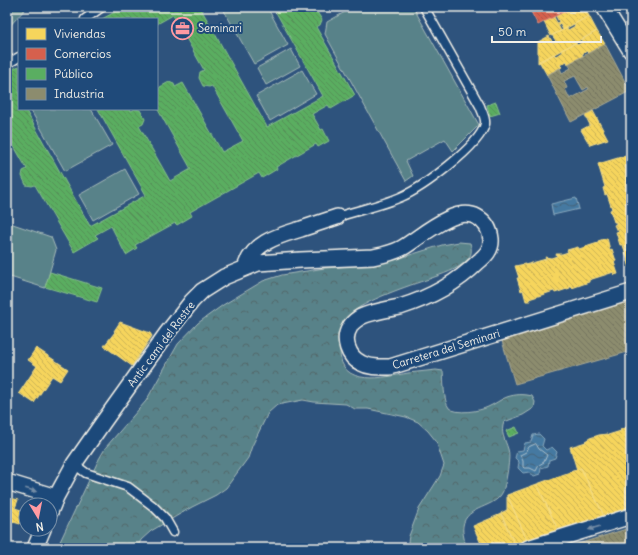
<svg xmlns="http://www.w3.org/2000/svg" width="638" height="555" font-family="Delius,sans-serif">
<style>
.forest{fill:url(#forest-crowns);stroke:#a6bab8}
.garden{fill:#598289;stroke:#a6bab8}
.water{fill:url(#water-waves);stroke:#8aa9bd}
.homes{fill:url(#homes-back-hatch);stroke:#f5dd86}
.shops{fill:url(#shops-back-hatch);stroke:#df8c7c}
.public{fill:url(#public-back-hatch);stroke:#88c28a}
.industry{fill:url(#industry-back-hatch);stroke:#abaa93;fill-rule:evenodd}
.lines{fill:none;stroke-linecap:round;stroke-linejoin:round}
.shore{stroke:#aec1cc;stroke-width:1}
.lane-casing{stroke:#f4f1e8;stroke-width:11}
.street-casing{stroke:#f4f1e8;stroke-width:18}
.lane{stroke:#1f4a7a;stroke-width:8}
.street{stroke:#1f4a7a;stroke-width:15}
.oneway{fill:#748da6}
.labels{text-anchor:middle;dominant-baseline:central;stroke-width:4;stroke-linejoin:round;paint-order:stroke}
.poi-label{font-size:11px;fill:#f4f1e8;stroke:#1f4a7a;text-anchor:start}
.street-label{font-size:11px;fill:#f4f1e8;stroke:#1f4a7a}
</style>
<defs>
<pattern id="forest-crowns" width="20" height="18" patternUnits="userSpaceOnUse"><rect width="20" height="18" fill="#598289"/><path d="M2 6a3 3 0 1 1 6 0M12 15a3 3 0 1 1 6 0" fill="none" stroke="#52686b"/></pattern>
<pattern id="water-waves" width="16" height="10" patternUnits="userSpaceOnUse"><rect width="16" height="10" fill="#4479a1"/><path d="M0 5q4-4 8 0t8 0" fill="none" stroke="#466378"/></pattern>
<pattern id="homes-back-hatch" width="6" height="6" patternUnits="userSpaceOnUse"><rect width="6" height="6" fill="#f6d55c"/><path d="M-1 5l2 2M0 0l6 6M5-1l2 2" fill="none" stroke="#cbb256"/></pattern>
<pattern id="shops-back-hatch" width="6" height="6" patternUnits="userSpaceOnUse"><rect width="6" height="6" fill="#d6604d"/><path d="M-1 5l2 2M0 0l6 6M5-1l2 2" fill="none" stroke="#a5584b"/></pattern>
<pattern id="public-back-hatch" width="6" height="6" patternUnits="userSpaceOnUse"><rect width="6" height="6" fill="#5aae61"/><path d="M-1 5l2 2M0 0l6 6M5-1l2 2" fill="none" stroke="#558f59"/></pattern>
<pattern id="industry-back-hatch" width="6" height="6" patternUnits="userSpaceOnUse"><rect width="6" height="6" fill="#8c8c6e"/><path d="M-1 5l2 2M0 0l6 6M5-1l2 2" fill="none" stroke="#757460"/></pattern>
</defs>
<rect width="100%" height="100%" fill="#2e537d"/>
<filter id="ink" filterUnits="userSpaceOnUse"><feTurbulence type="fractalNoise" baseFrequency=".025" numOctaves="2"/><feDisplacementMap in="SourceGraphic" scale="8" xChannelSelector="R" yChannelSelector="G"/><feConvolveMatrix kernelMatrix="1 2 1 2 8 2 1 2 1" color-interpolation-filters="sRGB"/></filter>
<g filter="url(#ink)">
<path class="forest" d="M459,242L470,243C472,250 472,255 467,260C458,270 442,274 429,279C410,285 363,301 349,315C342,323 341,340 340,350C339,389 386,377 408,373C417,372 427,371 436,370L443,371C444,381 443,400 449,408C456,415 480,411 488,407C495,404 501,399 507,397C516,394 524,394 532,396L535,402L534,408L523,415L504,422C500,433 505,439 508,449C511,456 506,483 503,491C496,509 466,505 463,526C462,533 465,541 466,548H407L409,536L419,509L440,476L444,465L436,441L428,431L418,422L406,417L368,409H355L346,404L314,402L303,400L277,405L268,413L252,446L248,458L226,488L216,495L192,507L151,531L141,540L137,548H57L99,459L106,447L146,401L178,344L198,323L223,305L263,281L282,275L325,268L363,265L397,259L442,245Z"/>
<path class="garden" d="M7,7H27L7,29Z
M222,7H267L288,45L254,64Z
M354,7H413L479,125L453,151L445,139L406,161L413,176L406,181L325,34L327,22Z
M291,49L300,66L266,85L257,68Z
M302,70L316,94L270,121L256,96Z
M30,109H91L112,145L65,171Z
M125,169L139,194L93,220L79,195Z
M7,222L51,237L56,250L45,288L7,276Z"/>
<path class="water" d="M576,198L579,209L553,215L551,204Z
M539,434L544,439L542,446L546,450L552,447L557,452L555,458L549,460L548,466L541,468L540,474L534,476L529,472L523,473L518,468L519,462L515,458L517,451L523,450L525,443L531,442L533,435Z"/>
<path class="homes" d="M573,7H584L589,16L563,30L560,24L558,25L561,31L551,36L544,22L554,17L557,23L559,22L556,16Z
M589,16L597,31L538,63V42L549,36L553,43L556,41L552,35L567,28L568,30L575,26L574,24Z
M597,31L605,44L588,54L587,51L582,54L583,56L568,64L567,61L560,65L562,67L547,75L539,61L554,54L556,56L562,52L561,50L576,43L577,45L583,42L581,40Z
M593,111L608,139L590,145L581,130L590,125L585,115Z
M631,154V267L630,268L623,245H620L616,232L619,231L618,229H616L614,225L616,224V222H614L610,210L612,209L607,194L605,195L603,188L605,187L598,164Z
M607,238L610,250L612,249L616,261L614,262L618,274L614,275V272L589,280V282L572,288L571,286H570V288L555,293L554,291L529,299L530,301H526L523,290L521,291L517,278H519L515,266L525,264V265L546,259L545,257L551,258L557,256L556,254H562L568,252L567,250L578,247L579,249L598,243V241Z
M120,322L150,333L152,336L132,366L104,346L115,332L114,331Z
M36,348L68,369L60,381L52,376L34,403L19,393L37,366L28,360Z
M631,425V507L604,516L581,468L577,470L570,447L586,442L585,441L590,438L599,435L607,434L608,435L621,431L620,430Z
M581,468L604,516L558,530L537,484Z
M537,484L558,530L527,540L507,495Z
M507,495L510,501L527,540L514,543L501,513L507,510Z
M7,497L18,500L15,508L24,511L20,524L10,521L9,525L7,524Z
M501,514L514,543L500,548H483L473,526Z"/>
<path class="shops" d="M530,7H573L538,25L529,8Z"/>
<path class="public" d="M124,7H200L267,127L323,96L273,7H305L308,12L311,10L317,12L322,20L320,25L316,27L355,95L331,109L328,105L312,114L321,130L323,129L329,141L318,147L316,144L276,167L277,169L262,178L259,173L190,212L192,216L177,225L175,223L135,245L137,248L126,255L111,226L95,235L98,238L74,252L35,185L32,186L26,185L22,176L23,171L27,169L7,134V72L19,66V109H25L90,226L146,195L98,109H130L131,111L135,109L140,110L145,119L143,124L139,126L170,181L191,169L157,108V97L160,95L158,92L160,87L169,82L174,84L175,87L183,83L222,152L243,141L212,86L209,87L203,86L199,78L200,72L204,70L173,15L157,24V19H102Z
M496,102L500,113L490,116L487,105Z
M50,272L102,288L97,302L45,287Z
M516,427L519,433L509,437L506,431Z"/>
<path class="industry" d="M605,44L630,91L571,122L547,75L560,68L562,73L571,68L568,64ZM575,76L583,90L588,87L589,89L570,99L565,89L567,88L564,81Z
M631,301V351L515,384L502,341Z
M631,527V548H565L623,530Z"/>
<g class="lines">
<path class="shore" d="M536,444L539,449L547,455L544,462L539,465L536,471L530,468H524L523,467V461L520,455L526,452L529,447Z"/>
<defs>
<path id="lane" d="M85,19L102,7
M7,64L19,57
M337,217C358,210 380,206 401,197C422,188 480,146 485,124C486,118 482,112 480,106L424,7
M74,464L86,473L128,487L153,506L165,518L173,532"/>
<path id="street" d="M604,7L631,51
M245,268C253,242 278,236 301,229C313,225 325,221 337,217
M7,482L56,497
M50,512L56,497L74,464L104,421L167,333L192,301L202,291L224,277L258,263L301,260L373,257C383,255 393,253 402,248C421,237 455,205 477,217C486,222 490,230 491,239C492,250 485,256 478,262C456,284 429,298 400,307C390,309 366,313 359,318C356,320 351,324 350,327C342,339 348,357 361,363C370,368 380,367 390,367L631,292
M35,548L43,529
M528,548L631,516"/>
</defs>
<use href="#lane" class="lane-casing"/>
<use href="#street" class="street-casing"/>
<use href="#lane" class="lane"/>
<use href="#street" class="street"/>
</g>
<defs><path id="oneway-solid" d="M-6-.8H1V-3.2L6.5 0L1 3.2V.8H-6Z"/></defs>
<g class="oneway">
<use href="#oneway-solid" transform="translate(31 490) rotate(17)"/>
<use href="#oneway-solid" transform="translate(594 528) rotate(163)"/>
</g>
</g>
<defs>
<symbol id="office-ring" viewBox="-11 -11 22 22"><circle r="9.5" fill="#1f4a7a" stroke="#ff9aa2" stroke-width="1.5"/><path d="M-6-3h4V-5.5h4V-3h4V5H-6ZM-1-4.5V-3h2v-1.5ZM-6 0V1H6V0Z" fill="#ff9aa2"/></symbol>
</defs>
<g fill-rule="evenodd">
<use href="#office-ring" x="170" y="16" width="25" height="25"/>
</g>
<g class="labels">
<g class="poi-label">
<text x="198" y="28">Seminari</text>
</g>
<g class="street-label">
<text transform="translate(161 344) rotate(-53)">Antic camí del Rastre</text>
<text transform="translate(446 349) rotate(-17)">Carretera del Seminari</text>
</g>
</g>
<rect width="638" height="555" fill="none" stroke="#1f4a7a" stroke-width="24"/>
<rect x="12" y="12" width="614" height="531" fill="none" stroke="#f4f1e8" stroke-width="1.5" filter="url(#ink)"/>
<rect x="18" y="18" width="140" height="92" fill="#1f4a7a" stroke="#748da6"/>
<rect x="26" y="28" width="20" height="12" fill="#f6d55c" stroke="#748da6"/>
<text x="54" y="38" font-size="12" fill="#f4f1e8">Viviendas</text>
<rect x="26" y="48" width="20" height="12" fill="#d6604d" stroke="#748da6"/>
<text x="54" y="58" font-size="12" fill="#f4f1e8">Comercios</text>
<rect x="26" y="68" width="20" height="12" fill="#5aae61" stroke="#748da6"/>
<text x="54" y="78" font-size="12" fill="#f4f1e8">Público</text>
<rect x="26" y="88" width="20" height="12" fill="#8c8c6e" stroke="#748da6"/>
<text x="54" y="98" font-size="12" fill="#f4f1e8">Industria</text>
<g transform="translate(38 517) rotate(170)"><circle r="19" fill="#1f4a7a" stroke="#748da6"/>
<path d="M0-3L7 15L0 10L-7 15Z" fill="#ff9aa2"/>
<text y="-6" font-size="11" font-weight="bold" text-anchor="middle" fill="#f4f1e8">N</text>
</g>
<path d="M492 36v6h109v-6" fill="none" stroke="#f4f1e8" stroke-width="2"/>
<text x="498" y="36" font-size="12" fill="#f4f1e8" stroke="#1f4a7a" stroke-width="3" paint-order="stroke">50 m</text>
</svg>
